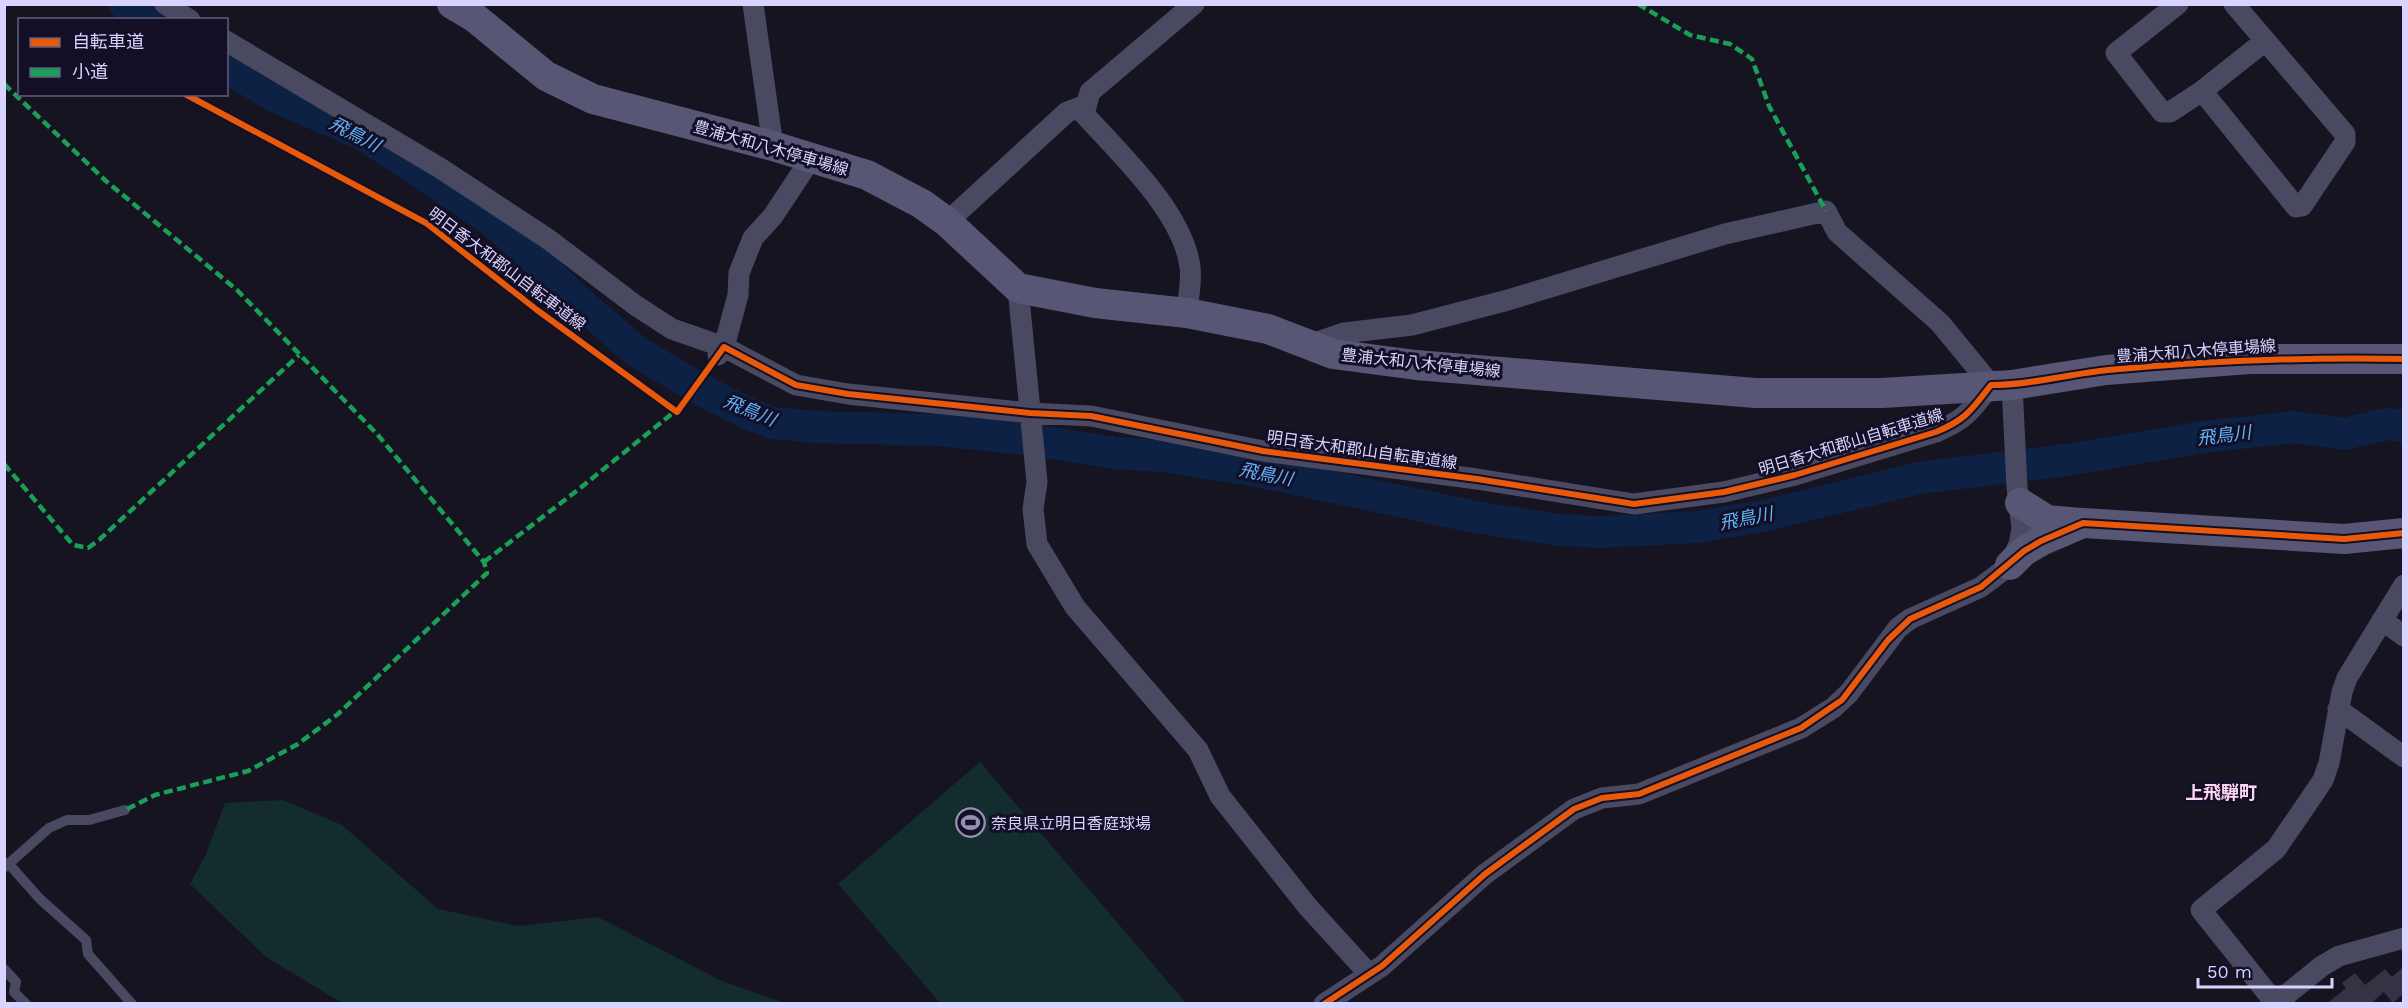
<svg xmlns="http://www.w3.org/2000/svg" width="2408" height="1008" font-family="'Work Sans','Noto Sans JP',sans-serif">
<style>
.green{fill:#132c2d}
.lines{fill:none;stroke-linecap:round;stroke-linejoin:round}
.river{stroke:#0d2144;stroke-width:32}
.building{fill:#343243}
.lane{stroke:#4a4962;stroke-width:10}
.street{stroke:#4a4962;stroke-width:21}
.secondary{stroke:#575674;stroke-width:30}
.quiet{stroke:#1a9f57;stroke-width:4.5;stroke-dasharray:9 4.5;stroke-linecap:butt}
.cycleway-casing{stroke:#130f26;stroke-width:10}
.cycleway{stroke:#e8590c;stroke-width:6}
.labels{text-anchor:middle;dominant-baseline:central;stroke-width:6;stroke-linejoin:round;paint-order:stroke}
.street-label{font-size:16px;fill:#d9d4ff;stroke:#130f26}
.poi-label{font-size:16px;fill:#d9d4ff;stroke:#130f26;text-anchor:start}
.water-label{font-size:18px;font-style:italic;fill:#62b6ff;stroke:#130f26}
.neighbourhood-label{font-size:18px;font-weight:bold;fill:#ffd6f0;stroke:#130f26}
</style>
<rect width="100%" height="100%" fill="#161421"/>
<path class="green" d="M980,762L1186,1003H940L838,884Z
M283,800L342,825L438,909L518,926L598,917L722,981L785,1003H342L266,957L190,884L206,854L225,803Z"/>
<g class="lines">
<path class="river" d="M125,4L149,20
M226,67L276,97L362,134L424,174L491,220L529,253L569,293L636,351L698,388L747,413L773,423L815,427L938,430L1026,439L1115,453L1163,456L1257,471L1475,517L1559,530L1600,532L1697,527L1763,516L1919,478L2073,459L2203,437L2295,427L2344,434L2385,424L2404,426"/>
</g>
<path class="building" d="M2403,967V994L2393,1003L2384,992L2370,1004H2326L2346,988L2342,983L2355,973L2365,985L2385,969L2392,977Z"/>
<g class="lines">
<path class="lane" d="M8,863L40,899L86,940L88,954L132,1004
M5,867L49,828L67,820H89L125,810
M4,969L16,982L14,992L26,1004"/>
<path class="street" d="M165,4L190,20
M753,4L773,146
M2178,4L2116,53L2162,112H2170L2202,91L2296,207L2302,206L2345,142V134L2234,4
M226,41L440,168L548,239L635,305L672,329L724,347L796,385L848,394L1030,413L1091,416L1263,451L1477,479L1634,504L1724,492L1795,475L1936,432C1967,419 1971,410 1991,385L1940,323L1837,232L1826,211L1725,234L1508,300L1412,325L1344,333L1309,345
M2202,91L2265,41
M947,222L1067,112L1086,105
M1018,288L1037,482L1033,509L1037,544L1075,607L1198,750L1220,796L1308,907L1369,974
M1187,313C1188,299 1192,280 1190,267C1183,212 1120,154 1084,114L1090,92L1194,4
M718,355L724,347L738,295L739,273L753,238L773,216L812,157
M2382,620L2404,636
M2338,709L2404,757
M2276,1003L2322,966L2339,956L2404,938
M1324,1004L1382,966L1485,874L1574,809L1602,798L1639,794L1801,728L1833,708L1849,693L1898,628L1910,619L1981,587L2010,565L2019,544L2022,529L2017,487L2012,385
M2276,1004L2201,910L2276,849L2315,792L2323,780L2329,763L2342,692L2347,678L2404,585"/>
<path class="secondary" d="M452,4L474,17L546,76L593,99L773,146L867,175L922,204L947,222L1018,288L1095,303L1187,313L1268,329L1333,354L1416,365L1755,393H1882L2012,385L2106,370L2249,359H2404
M2020,503L2047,520L2081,523
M2010,565L2024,551L2041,541L2083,523L2344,539L2404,533"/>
<path class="quiet" d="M1638,4L1690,35L1730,44L1752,59L1769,106L1826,211
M4,84L106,181L237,290L377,434L484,562L487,573L338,714L298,744L248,771L155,795L125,810
M4,464L73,545L88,548L99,540L299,355
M484,562L579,489L679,408"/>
<defs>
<path id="cycleway" d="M185,94L426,223L537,310L677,412L724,347L796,385L848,394L1030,413L1091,416L1263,451L1477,479L1634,504L1724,492L1795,475L1936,432C1967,419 1971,410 1991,385C2031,385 2069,374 2108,370C2206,361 2305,357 2404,359
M1324,1004L1382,966L1485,874L1574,809L1602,798L1639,794L1801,728L1842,700L1888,640L1910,619L1981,587L2024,551L2041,541L2083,523L2344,539L2404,533"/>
</defs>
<use href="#cycleway" class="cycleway-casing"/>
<use href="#cycleway" class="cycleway"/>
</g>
<defs>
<symbol id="stadium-ring" viewBox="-11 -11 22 22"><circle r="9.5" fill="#130f26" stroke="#9591b1" stroke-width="1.5"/><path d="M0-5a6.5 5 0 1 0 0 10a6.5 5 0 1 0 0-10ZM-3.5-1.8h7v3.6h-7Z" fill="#9591b1"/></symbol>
</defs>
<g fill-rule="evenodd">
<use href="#stadium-ring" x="954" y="806" width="33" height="33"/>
</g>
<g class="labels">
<g class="street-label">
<text transform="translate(771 148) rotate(16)">豊浦大和八木停車場線</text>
<text transform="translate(507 269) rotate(37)">明日香大和郡山自転車道線</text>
<text transform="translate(2196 351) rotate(-4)">豊浦大和八木停車場線</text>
<text transform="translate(1421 363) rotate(6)">豊浦大和八木停車場線</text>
<text transform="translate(1851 442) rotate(-17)">明日香大和郡山自転車道線</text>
<text transform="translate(1362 450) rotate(8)">明日香大和郡山自転車道線</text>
</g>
<g class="poi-label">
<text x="991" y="823">奈良県立明日香庭球場</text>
</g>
<g class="water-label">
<text transform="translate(355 134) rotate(27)">飛鳥川</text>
<text transform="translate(750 410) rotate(22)">飛鳥川</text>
<text transform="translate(2224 435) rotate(-7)">飛鳥川</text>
<text transform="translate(1266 474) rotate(11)">飛鳥川</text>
<text transform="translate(1746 518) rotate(-11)">飛鳥川</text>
</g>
<g class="neighbourhood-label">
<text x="2221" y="792">上飛騨町</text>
</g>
</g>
<rect width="2408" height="1008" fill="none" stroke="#d9d4ff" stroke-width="12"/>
<rect x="18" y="18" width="210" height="78" fill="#130f26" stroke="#625e7d" stroke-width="1.5"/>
<rect x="30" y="38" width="30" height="9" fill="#e8590c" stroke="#625e7d" stroke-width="1.5"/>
<text x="72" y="48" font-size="18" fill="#d9d4ff">自転車道</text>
<rect x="30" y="68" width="30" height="9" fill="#1a9f57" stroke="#625e7d" stroke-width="1.5"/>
<text x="72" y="78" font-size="18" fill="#d9d4ff">小道</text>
<path d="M2198 978v9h134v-9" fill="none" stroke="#d9d4ff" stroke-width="3"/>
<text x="2207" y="978" font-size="18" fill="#d9d4ff" stroke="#130f26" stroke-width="4.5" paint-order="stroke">50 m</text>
</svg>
